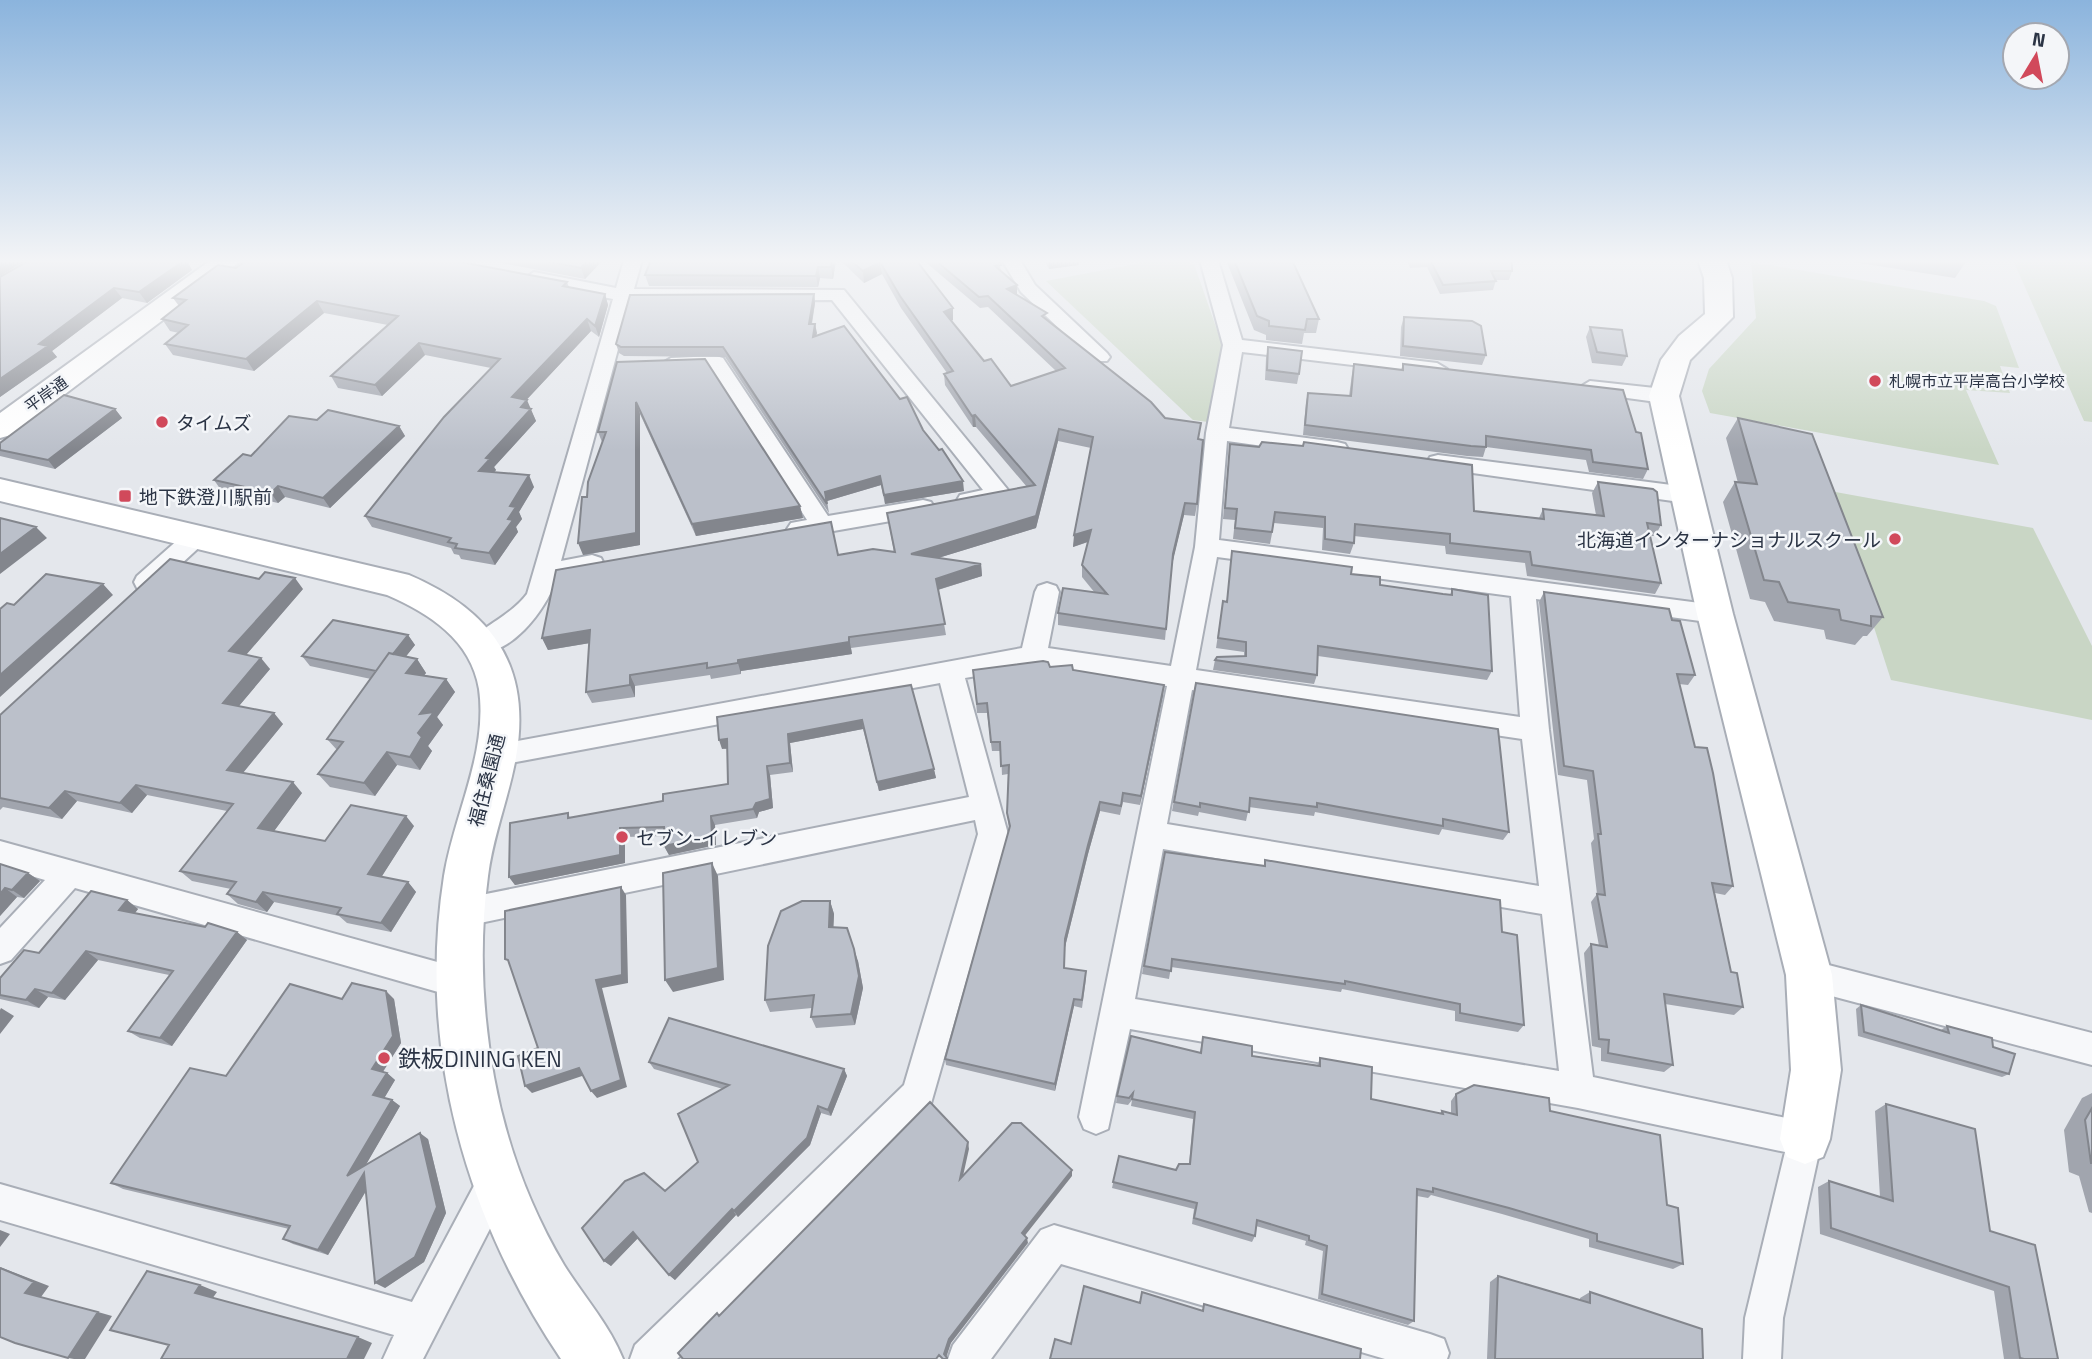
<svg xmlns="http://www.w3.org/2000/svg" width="2092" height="1359" font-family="'Titillium Web','Noto Sans JP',sans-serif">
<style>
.green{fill:#c9d6c5}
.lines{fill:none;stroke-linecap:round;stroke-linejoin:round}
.street-casing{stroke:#a9aeb7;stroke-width:4}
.secondary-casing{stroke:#a9aeb7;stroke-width:4}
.street{fill:#f7f8fa;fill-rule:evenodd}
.secondary{fill:#fff;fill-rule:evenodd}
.wall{fill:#a1a5ae}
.shaded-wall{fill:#83868d}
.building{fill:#bbc0ca;stroke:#83868d;stroke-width:2}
.poi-dot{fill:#d1495b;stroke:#f4f6f9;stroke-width:2.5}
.labels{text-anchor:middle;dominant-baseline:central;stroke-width:5;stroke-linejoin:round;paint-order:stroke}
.far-poi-label{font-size:16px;fill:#2b3445;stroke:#f4f6f9;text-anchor:start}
.far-street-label{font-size:16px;fill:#2b3445;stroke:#f4f6f9}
.poi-label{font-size:19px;fill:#2b3445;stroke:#f4f6f9;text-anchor:start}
.street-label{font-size:19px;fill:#2b3445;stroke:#f4f6f9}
.near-poi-label{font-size:23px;fill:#2b3445;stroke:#f4f6f9;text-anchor:start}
</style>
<rect width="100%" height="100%" fill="#e4e7ec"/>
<path class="green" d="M1157,260H1182L1194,264L1224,350L1208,422L1193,420L1046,281Z
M2013,260H2092V422L2084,421Z
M1751,262L1984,301L1996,306L2019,368L2000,366L2010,393L1966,390L1999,465L1710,413L1702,391L1709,369L1756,318Z
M1830,491L2033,528L2092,646V720L1891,680Z"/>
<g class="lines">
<defs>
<path id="street" d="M624,260H642L634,289L844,290L1008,490L1011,495L1008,500L968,508L960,505L957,500L960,495L983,490L832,300L631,301L561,561L592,555L601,558L604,564L601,570L556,579C548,608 507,662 472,651L468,644C476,630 512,615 527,594L613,299L534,284L525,278L534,272L616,288Z
M1002,260H1020L1035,285L1107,353L1110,357L1107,361H1093L1021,292Z
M1200,260H1218L1242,340L1437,363L1447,369L1437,375L1242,352L1229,428L1337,442L1345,444L1348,449L1345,454L1337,456L1227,441L1219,540L1715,605L1724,607L1728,614L1724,621L1715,623L1536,599L1549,730L1593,1077L1805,1122L1817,1127L1822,1139L1783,1318L1781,1359H1743L1745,1318L1785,1152L1578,1108L1130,1029L1108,1129L1096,1134L1084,1129L1079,1117L1167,686L1033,666L965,678L1008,834L930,1107L677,1359H630L635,1345L904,1085L978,834L975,820L461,927L450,923L446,913L450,903L461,899L969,797L940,683L495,766L485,763L481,755L485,747L1022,648L1035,592L1038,586L1047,583L1056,586L1059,592L1048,648L1171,666L1195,547L1206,433L1223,345ZM1217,557L1511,596L1520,717L1196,670ZM1192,690L1522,739L1539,886L1167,824ZM1163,849L1542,914L1559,1071L1135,999Z
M716,356L723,358L828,516L923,500L931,502L935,508L931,514L799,537L791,535L787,529L791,523L807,520L710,368L671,370L661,364L671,358Z
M1590,381L1664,389L1674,396L1664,403L1583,392L1580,387Z
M1438,455L1687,487L1695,490L1698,495L1695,500L1687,503L1430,467L1427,462L1430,457Z
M197,528L205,530L209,536L205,542L155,588L146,591L137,588L134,582L137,576L189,530Z
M0,841L459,968L470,972L475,983L470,994L459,998L75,888L11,960L0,964V928L45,880L0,867Z
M1809,960L2092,1033V1065L1809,990L1798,986L1793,975L1798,964Z
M497,1162L510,1167L515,1180L423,1359H383L394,1335L0,1220V1184L412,1302L484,1167Z
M1054,1225L1430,1334L1444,1339L1449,1353L1447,1359H1385L1061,1264L991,1359H948L953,1345L1041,1230Z"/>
<path id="secondary" d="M211,260H242L11,435L0,438V413Z
M1698,260H1726L1732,278L1733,317L1690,360L1679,396L1733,614L1832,975L1841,1070L1830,1139L1823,1157L1805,1164L1787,1157L1780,1139L1791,1070L1786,975L1697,614L1649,396L1661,360L1679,336L1705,314L1704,278Z
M0,479L409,575C491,610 532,665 516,757C509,797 493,835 488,876C479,943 482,1011 494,1077C506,1143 530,1208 564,1265C584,1297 609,1324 623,1359H561C465,1217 417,1047 444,876C454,814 488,753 479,689C471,640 429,613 387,595L0,501Z"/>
</defs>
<use href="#street" class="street-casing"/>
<use href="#secondary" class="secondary-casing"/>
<use href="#street" class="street"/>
<use href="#secondary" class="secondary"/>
</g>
<path class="wall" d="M30,260H193L188,263L192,270L147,303L122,298L52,351L57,357L0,397V277Z
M486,260H603L585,279Z
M651,260H836L833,279L820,278L818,287L649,286L645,275Z
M840,260H916L953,320L951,321L984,361L1011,386L1056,371L988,307L980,308L923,260H999L1001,271L1017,295L1165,418L1199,439L1197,504L1195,516L1184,515L1172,563L1165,640L1058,625V613L1095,593L1082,577V565L1088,542L1073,547L1091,448L1058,441L1036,528L938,558L981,564L982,576L938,590L946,635L851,648L852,654L741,671V674L711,679L710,675L635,686V697L592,703L586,692L590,643L548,650L542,638L838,555L894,552L889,525L1027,487L976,427H973L945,385L944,374L947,373L901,308L882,274L864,283Z
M1044,260H1079V265L1049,269Z
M1226,260H1292L1319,319L1316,333H1304L1302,344L1266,340V335L1254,330Z
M1407,260H1512V271L1509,280H1496L1493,290L1440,294L1427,267L1410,268Z
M1840,260H1967L1955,278Z
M236,268L567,282L569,287L605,294L608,305L599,337L591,331L526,400L536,421L494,467L496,470L494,472L534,487L519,512L522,519L516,527L518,532L495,565L461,559L459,555L454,554L451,548L372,527L365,516L491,368L425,355L382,396L338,388L331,376L388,325L324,313L254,371L173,355L165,344L179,333L170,331L162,319L179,306L173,298Z
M814,294L815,303L812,324H815L816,336L923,430L964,491L885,504L881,485L827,501L829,513L725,357L624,356L619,353L616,344Z
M1404,317L1486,355L1482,365L1400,356L1401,327Z
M1590,327L1627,356L1622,366L1592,363L1586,337Z
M1268,347L1299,374L1297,384L1265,380L1266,358Z
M617,362L800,506L803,518L696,536L640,414V545L583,555L602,442L598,432Z
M1354,364L1401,370L1403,364L1636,432L1648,469L1643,479L1589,472L1586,460L1486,447L1483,457L1467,456L1303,435L1306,402L1308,393L1349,396L1352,374Z
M115,409L122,418L55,469L0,456V443Z
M1738,418L1883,617L1867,636H1863L1855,645L1826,639L1824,630L1774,621L1765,602L1750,599L1723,502L1735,482L1738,483L1726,438Z
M317,420L399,426L405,436L330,508L285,497L278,503L221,490L214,480L251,456Z
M1230,444L1259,447L1474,511L1539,518L1543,509L1596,515L1592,493L1598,482L1661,525L1655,536H1650L1661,583L1655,594L1527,576L1525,563L1446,554L1445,546L1354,536V543L1350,554L1322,550L1323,528L1274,523L1270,544L1233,539L1235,520L1223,519Z
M1232,551L1351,574L1380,585L1450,595L1452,589L1492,671L1487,680L1318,656L1317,675L1314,684L1213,670L1215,660L1244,656V652L1216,648L1223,601L1227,602Z
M303,589L246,655L270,669L239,706L283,724L243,773L302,793L274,831L325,841L414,826L381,877L408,882L416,892L391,932L347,923L339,916L274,902L267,912L238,904L227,894L231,889L192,881L180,871L227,811L147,795L132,813L77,801L62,819L3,807L0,810V715Z
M1544,592L1672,620L1695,675L1688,685L1679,684L1695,747L1733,886L1725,895L1715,893L1731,972L1743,1007L1734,1015L1665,1004L1673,1065L1664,1072L1601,1061V1048L1592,1046L1584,953L1591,944L1599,946L1591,902L1597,894L1591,843L1594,839L1587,780L1558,775L1539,602Z
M408,635L415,645L405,657L417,659L426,673L424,675L446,679L455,692L437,717L443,725L428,746L432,751L420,770L397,765L375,796L330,787L318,774L337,750L327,739L371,679L310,666L302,656Z
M1050,667L1073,670L1163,695L1140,805L1123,802L1120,815L1100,811L1088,854L1065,947L1064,968L1086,979L1082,1008L1074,1006L1055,1091L946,1065L945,1059L1009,829L1007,813L1008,774L1002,775L1001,751H992L987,713H977L973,670Z
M1196,683L1509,832L1503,840L1442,829L1439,835L1315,812L1314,816L1249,807L1246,821L1199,812L1198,816L1172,811Z
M911,685L936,778L879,791L863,729L790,743L793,772L770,775L773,808L759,812L757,818L715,825L716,845L669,855L664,846V836L625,837V863L515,885L509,877L568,813L570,818L663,801L728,784L727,749H722Z
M1165,852L1264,866L1265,860L1502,932L1524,1025L1518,1032L1455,1021V1011L1342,989L1341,992L1171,967L1169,979L1142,974Z
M0,864L28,873L40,881L24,898L17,897L0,916Z
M127,900L138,909L135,913L205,927L237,932L247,940L172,1046L140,1038L128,1031L169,975L98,960L65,1000L48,997L39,1008L0,999V978L39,953Z
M830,901L834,914L833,927L858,961L863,988L855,1025L816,1028L811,1017L812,1008L770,1012L765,1000Z
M342,999H394L401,1043L383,1072L387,1073L395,1080L384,1098L392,1100L400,1106L366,1164L428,1139L446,1213L424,1262L385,1288L366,1191L328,1255L293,1244L283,1239L289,1229L123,1189L111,1183L226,1076Z
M1861,1005L1942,1031L1941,1030L1947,1026L1993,1047L2009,1074L2002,1077L1858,1036L1856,1009Z
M1203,1037L1252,1056L1317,1066L1320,1058L1371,1099L1440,1113L1442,1111L1451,1113V1101L1456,1094L1550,1111L1667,1205L1683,1264L1673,1269L1589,1247V1239L1502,1214L1431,1195L1428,1198L1417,1196L1414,1321L1408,1325L1318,1299L1323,1251L1305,1245L1306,1241L1256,1226L1255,1236L1252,1242L1192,1224L1194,1209L1112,1188L1119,1156L1176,1170L1189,1164L1193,1119L1131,1106L1132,1100L1128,1105L1116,1103L1117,1096L1200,1052Z
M649,1062L844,1069L847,1076L831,1116L821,1113L810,1145L738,1217L736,1215L675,1280L669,1275L638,1238L611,1266L604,1261L665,1191L698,1162L723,1089L654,1069Z
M2092,1093V1213L2089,1212L2079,1176L2069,1172L2064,1130L2082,1098Z
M1886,1104L1990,1231L2058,1359H2004L1994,1291L1820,1234L1818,1187L1829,1181L1880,1197L1875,1111Z
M1498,1276L1580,1300V1298L1590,1292L1703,1359H1487L1490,1282Z"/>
<path class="shaded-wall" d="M0,260H27L0,276Z
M175,260H193L188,263L192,270L147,303L139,292Z
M588,260H603L585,279L581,268Z
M832,260H836L833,279L831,267Z
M1049,260H1079V265L1049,269Z
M880,262L882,274L864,283L863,271Z
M818,267L820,278L818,287L816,276Z
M1017,285V297L1007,289Z
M114,288L122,298L52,351L57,357L0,397V379L39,344Z
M605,294L608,305L599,337L595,326Z
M814,294L815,303L810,333L809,324Z
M317,301L324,313L254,371L246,359Z
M953,308V320L945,323L944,312Z
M587,319L591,331L518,409L512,397Z
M815,324L817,333L814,346L813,337Z
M419,343L425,355L382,396L375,385Z
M527,400L536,421L494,467L496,470L485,483L479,471L486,458L521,407Z
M636,402L640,414V545L583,555L578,543Z
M115,409L122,418L55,469L48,460Z
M975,415L976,427H973L972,416Z
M399,426L405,436L330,508L323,498Z
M1059,429L1058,441L1036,528L912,566L911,554L1036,516Z
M529,475L534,487L519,512L522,519L516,527L518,532L495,565L489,553L508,519L510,506Z
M880,476L881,485L827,501L825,492Z
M963,481L964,491L885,504L884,495Z
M278,486L285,497L278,503L271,493Z
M1185,503L1184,515L1172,565L1173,554Z
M800,506L803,518L696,536L692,524Z
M36,527L47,538L0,574V554Z
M1091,530L1090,541L1073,547L1074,535Z
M981,564L982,576L937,590L936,579Z
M295,578L303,589L239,663L229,651Z
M103,584L113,595L0,697V675Z
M590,630L596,642L548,650L542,638Z
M408,635L415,645L386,682L379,672Z
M849,637L852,654L741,671V674L738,663V660Z
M261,658L270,669L233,713L223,703Z
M417,659L426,673L416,686L406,673Z
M630,675L635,686V697L630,685Z
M446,679L455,692L437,717L443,725L428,746L432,751L420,770L410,757L418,733L420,714Z
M1164,685L1163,695L1140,805L1141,796Z
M274,713L283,724L237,780L227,770Z
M862,720L863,729L790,743L793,772L790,763L788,734Z
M727,739L730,748L722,749L719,740Z
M387,752L397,765L375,796L364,783Z
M767,766L770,775L773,808L759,812L757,818L753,809Z
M934,769L936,778L879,791L877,782Z
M293,782L302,793L269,838L258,828Z
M136,785L147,795L132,813L120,803Z
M65,791L77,801L62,819L49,808Z
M1100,802V811L1088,854L1065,947V939L1088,845Z
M406,816L414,826L377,884L368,874Z
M711,816L715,825L716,845L669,855L664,846Z
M620,828L625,837V863L515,885L509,877Z
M712,863L718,876L724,980L673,992L665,980Z
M28,873L40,881L24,898L12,890Z
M408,882L416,892L391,932L381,923Z
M621,887L626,895L628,983L602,988L627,1087L597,1098L591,1091L596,980Z
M5,888L17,897L0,916V894Z
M263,892L274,902L267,912L256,902Z
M127,900L138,909L131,918L119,910Z
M830,901L834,914L833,940L829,927Z
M237,932L247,940L172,1046L160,1038Z
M854,949L858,961L863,988L855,1025L851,1014Z
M86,951L98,960L65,1000L52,993Z
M35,989L48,997L39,1008L26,1000Z
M386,991L394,999L401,1043L380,1076L372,1069Z
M1074,999V1006L1055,1091V1084Z
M1,1008L14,1016L0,1034V1010Z
M579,1068L585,1075L532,1093L525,1086Z
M844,1069L847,1076L831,1116L828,1110Z
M387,1073L395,1080L382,1102L373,1095Z
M392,1100L400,1106L356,1182L347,1176Z
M818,1106L821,1113L810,1145L738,1217L734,1211Z
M420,1133L428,1139L446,1213L424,1262L385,1288L375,1283Z
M968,1142L969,1149L961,1185L960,1179Z
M1072,1170V1176L1023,1238L1022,1233Z
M364,1173L373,1179L328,1255L318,1250Z
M732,1209L736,1215L675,1280L669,1275Z
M0,1230L10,1234L0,1247Z
M633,1232L639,1237L611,1266L604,1261Z
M1027,1238L1028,1243L951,1343L946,1358L944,1354L949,1339Z
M0,1267L49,1286L41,1297L25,1293Z
M200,1285L217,1292L212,1299L195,1293Z
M98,1312L112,1316L85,1359H74L68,1358Z
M358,1337L372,1343L364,1359H347Z"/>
<path class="building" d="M30,260H185L139,292L114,288L39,344L48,346L0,379V277Z
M247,260H450L567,282L563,286L605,294L595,326L587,319L512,397L527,400L521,407L531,409L486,458L490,459L479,471L529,475L510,506L516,507L508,519L513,520L489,553L455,548L457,544L448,542L451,538L365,516L444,417L500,359L419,343L375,385L331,376L398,316L317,301L246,359L165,344L188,325L162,319L186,300L173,298L218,265L236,268Z
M540,260H588L581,268Z
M651,260H832L831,267H818L816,276L645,275Z
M850,260H916L953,308L944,312L984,361L991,359L1011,386L1065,368L988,296L979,297L935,260H999L1001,265L995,266L1017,285L1007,289L1047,313L1042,316L1151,402L1165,418L1201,423L1198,439L1203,440L1197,504L1185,503L1173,554L1166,629L1058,613L1063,588L1107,594L1082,565L1091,530L1074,535L1093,437L1059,429L1036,516L911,554L981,564L936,579L945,624L849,637V642L738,660V663L707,668V663L630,675V685L586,692L590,630L542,638L556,570L831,522L838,555L873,549L895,552L887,513L1035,485L975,415L972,416L944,374L953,371L900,296L880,262L863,271Z
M1234,260H1292L1319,319H1307L1305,330L1269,326V321L1257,316Z
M1430,260H1512V271H1491L1496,281L1443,285Z
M814,294L809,324H815L813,337L844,326L900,399L907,397L923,430L939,450L942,449L963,481L884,495L880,476L825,492L827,504L723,347H621L616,344L630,295Z
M1404,317L1472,321L1481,326L1486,355L1403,346Z
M1590,327L1622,330L1627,356L1597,352Z
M1268,347L1302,351L1299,374L1267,370Z
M705,359L800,506L692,524L636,402V533L578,543L582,497H587L588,482L606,432H598L617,362Z
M1354,364L1403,370V364L1623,390L1636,432L1641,433L1648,469L1593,462L1591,450L1486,436V447L1471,446L1305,425L1308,393L1351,396Z
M64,395L115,409L48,460L0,450V443Z
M328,410L399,426L323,498L278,486L271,493L214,480L243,454L251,456L289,416L317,420Z
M1738,418L1812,434L1883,617L1871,616V626L1841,620L1839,610L1788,602L1779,582L1764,580L1735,482L1757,484Z
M1262,442L1303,446L1304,442L1472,465L1474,511L1544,519L1543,509L1604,516L1598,482L1653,489L1657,492L1661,525L1647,523L1661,583L1532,565L1530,552L1450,543V534L1355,524L1354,543L1325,539V517L1275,512L1272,532L1235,528L1237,509L1225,508L1230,444L1259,447Z
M0,518L36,527L0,554Z
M1232,551L1352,567L1351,574L1380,577V585L1443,594L1452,595V589L1488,595L1492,671L1318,646L1317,675L1215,660L1217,657L1246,656V642L1218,638L1223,601L1227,602Z
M170,559L259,579L265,572L295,578L229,651L261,658L223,703L274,713L227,770L293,782L258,828L325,841L351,805L406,816L368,874L408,882L381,923L337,914L341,908L263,892L256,902L227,894L236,882L180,871L233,804L136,785L120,803L65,791L49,808L0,798V715Z
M46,574L103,584L0,675V609L7,603L14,605Z
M1544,592L1669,609L1672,620L1680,621L1695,675L1677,674L1695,747L1707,748L1713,773L1733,886L1712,883L1731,972L1737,973L1743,1007L1664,994L1673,1065L1608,1053L1609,1040L1599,1039L1591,944L1607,947L1597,894L1605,895L1598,834H1601L1593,771L1564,766Z
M333,620L408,635L393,654L389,653L376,671L302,656Z
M389,653L417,659L406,673L446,679L420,714L434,712L418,733L422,737L410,757L387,752L364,783L318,774L343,742L327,739Z
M1043,661L1048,662L1050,667L1072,665L1073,670L1164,685L1141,796L1123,793L1121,806L1100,802L1088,845L1065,939L1064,968L1086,971L1082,1000L1074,999L1055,1084L945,1059L1010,826L1007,813L1009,765L1001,766L1000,742H991L987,703L977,704L973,670Z
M1196,683L1498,729L1509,832L1443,819V826L1317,803V807L1250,798L1249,812L1200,803V807L1174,802Z
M911,685L934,769L877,782L862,720L788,734L790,763L767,766L770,799L756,803L753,809L711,816L712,836L664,846V827L620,828V855L509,877L510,823L568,813V818L663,801V794L728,784L727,739L719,740L717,717Z
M1165,852L1265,866V860L1500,900L1502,932L1517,935L1524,1025L1460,1013V1004L1345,981V984L1172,959L1171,971L1144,966Z
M712,863L718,968L665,980L663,873Z
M0,864L28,873L12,890L5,888L0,894Z
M621,887L622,975L596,980L621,1080L591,1091L579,1068L525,1086L518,1056L538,1048L508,960L505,959V911Z
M91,891L127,900L119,910L205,927L208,923L237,932L160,1038L128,1031L173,971L86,951L52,993L35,989L26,1000L0,995V978L24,950L39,953Z
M802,901H830L829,927L847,928L854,949L859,976L851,1014L811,1017L814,995L765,1000L768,946L781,911Z
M352,983L386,991L393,1036L372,1069L387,1073L373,1095L392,1100L347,1176L420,1133L437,1207L415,1257L375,1283L364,1173L318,1250L283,1239L290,1226L111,1183L190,1068L226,1076L290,984L342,999Z
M1861,1005L1949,1033L1947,1026L1992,1038L1993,1047L2015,1054L2009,1074L1864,1032Z
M669,1018L844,1069L828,1110L818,1106L807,1138L734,1211L732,1209L669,1275L633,1232L604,1261L582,1228L625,1181L644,1173L665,1191L698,1162L678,1114L729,1085L649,1062Z
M1131,1036L1201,1053L1203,1037L1252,1046V1056L1320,1066V1058L1372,1067L1371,1099L1443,1114L1442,1111L1457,1115L1456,1094L1474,1085L1549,1098L1550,1111L1660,1135L1667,1205L1678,1208L1683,1264L1597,1241V1234L1509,1208L1433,1188V1192L1417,1189L1414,1321L1322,1294L1327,1246L1309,1240V1236L1257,1220L1255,1236L1194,1218L1197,1203L1113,1182L1119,1156L1176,1170L1179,1164H1190L1195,1112L1132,1099L1133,1093L1129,1098L1117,1096Z
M930,1102L968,1142L960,1179L1012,1123H1021L1072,1170L1022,1233L1027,1238L949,1339L944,1354L947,1358L946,1359H943L939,1355L936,1359H683L678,1353L717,1313L719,1316Z
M1886,1104L1975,1129L1990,1231L2035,1245L2058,1359H2024L2020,1358L2009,1287L1831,1228L1829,1181L1893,1201Z
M2092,1108V1163H2091L2085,1120Z
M0,1268L34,1282L25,1293L98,1312L68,1358L15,1343L0,1337Z
M147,1271L200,1285L195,1293L358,1337L347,1359H161L169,1345L110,1330Z
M1498,1276L1590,1303V1292L1702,1329L1703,1359H1495Z
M1084,1286L1140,1303L1142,1292L1203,1311L1204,1304L1361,1349L1360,1359H1050L1055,1339L1071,1344Z"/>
<linearGradient id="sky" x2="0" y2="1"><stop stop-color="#8bb4dd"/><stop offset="0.58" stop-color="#f3f4f6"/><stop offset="1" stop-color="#f3f4f6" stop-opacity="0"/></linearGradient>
<rect width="2092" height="450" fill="url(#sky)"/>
<g class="poi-dot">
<circle cx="1875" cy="381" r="7"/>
<circle cx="162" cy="422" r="7"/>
<rect x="118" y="489" width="14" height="14" rx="3.5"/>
<circle cx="1895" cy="539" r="7"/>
<circle cx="622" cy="837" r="7"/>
<circle cx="384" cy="1058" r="7"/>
</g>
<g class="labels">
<g class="far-poi-label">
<text x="1889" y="381">札幌市立平岸高台小学校</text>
</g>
<g class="far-street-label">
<text transform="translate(46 394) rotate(-36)">平岸通</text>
</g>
<g class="poi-label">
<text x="176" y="422">タイムズ</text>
<text x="139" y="496">地下鉄澄川駅前</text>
<text x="1881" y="539" text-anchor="end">北海道インターナショナルスクール</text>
<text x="636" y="837">セブン-イレブン</text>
</g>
<g class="street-label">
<text transform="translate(486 780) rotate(-76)">福住桑園通</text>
</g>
<g class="near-poi-label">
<text x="398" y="1058">鉄板DINING KEN</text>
</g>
</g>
<g transform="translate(2036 56) rotate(10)"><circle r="33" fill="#f4f6f9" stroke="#a4a8b1" stroke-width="2"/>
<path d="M0-5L12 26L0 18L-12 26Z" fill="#d1495b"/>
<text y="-10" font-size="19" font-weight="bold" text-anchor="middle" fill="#2b3445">N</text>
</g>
</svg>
